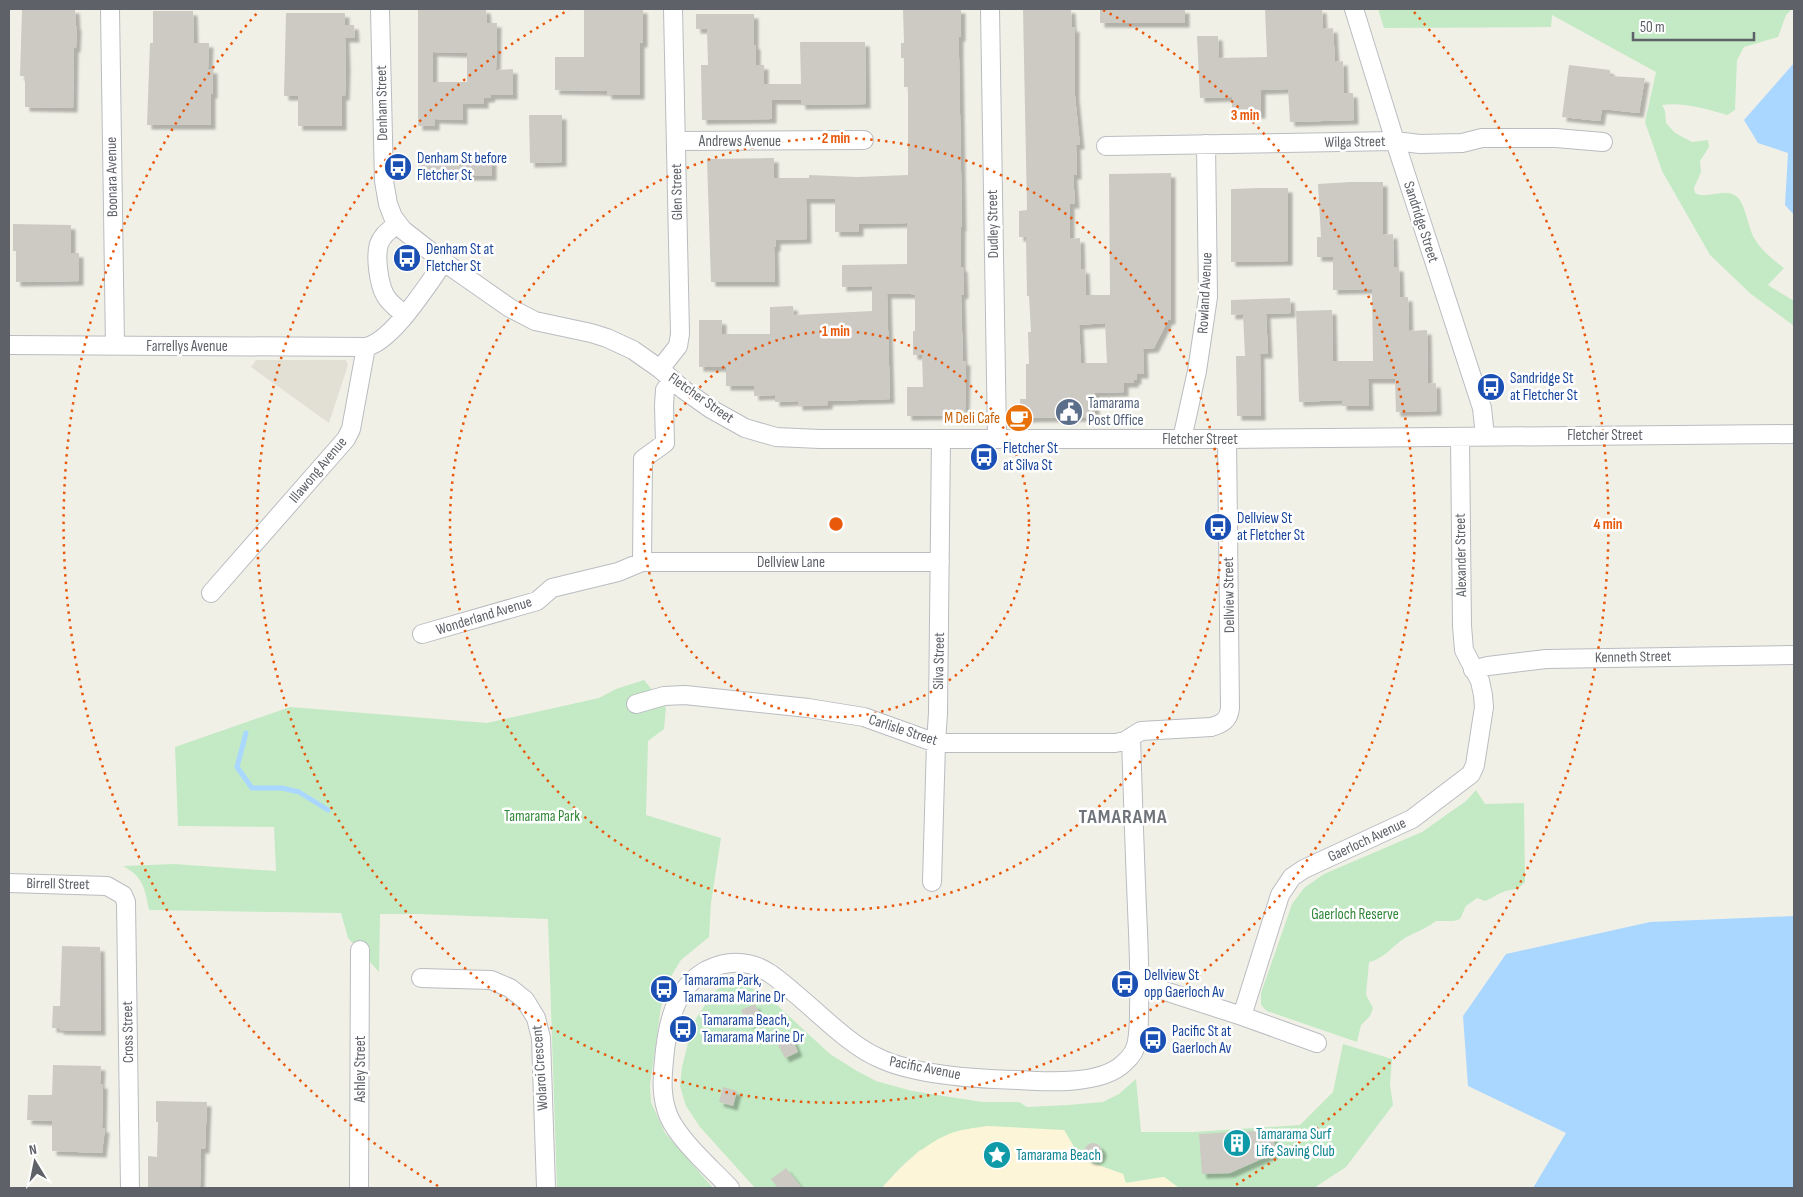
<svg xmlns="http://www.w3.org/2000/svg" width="1803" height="1197" font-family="'Sofia Sans Condensed',sans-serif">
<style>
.education{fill:#e2dfd5}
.green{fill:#c3eac4}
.sand{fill:#fdf5d7}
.water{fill:#aad7ff}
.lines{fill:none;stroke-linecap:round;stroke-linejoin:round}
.stream{stroke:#aad7ff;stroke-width:5}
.building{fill:#cdcac4;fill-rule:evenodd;filter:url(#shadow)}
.minor-casing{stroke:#b9bcc1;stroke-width:20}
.minor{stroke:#fff;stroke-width:18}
.ring{fill:none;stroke:#e8590c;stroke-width:2.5;stroke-dasharray:2.5 5}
.labels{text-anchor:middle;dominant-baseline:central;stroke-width:5;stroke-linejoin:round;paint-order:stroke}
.street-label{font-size:15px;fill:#5e6268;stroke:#fff}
.transit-label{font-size:15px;fill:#164399;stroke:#fff;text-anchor:start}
.service-label{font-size:15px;fill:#4e5e75;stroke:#fff;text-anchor:start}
.food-label{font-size:15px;fill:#c56008;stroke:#fff;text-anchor:end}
.park-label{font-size:15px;fill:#308637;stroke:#fff}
.culture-label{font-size:15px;fill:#0d838f;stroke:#fff;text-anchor:start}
.district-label{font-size:20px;font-weight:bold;letter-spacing:1px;fill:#6f747a;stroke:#fff}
.centre{fill:#e8590c;stroke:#fff;stroke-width:2.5}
.ring-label{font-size:15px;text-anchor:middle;font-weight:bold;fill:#e8590c;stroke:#fff;stroke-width:5;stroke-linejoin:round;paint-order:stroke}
</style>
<defs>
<filter id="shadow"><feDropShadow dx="4.5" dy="4.5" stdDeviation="1" flood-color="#0004"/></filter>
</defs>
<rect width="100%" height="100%" fill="#f1f0e7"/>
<path class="education" d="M256,360H346L348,365L329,423L251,367Z"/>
<path class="green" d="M1378,9H1792L1786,15L1778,37L1744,47L1737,60L1735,110L1727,115C1707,109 1682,102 1662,105L1665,111L1666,123L1675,133L1692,142L1708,140L1709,147L1700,161L1701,172L1694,188L1695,193C1707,200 1724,187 1736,196C1745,202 1748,227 1754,238C1761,250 1773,260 1784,268L1768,285L1794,301V326L1751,294L1710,255L1662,171L1645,122L1656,72L1552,15L1551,27L1384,28Z
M644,680L666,707L664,729L648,741L646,815L721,838L711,903L709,937L681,960L670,978L661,1007L650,1085L651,1102L665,1133L713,1188H557L548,919L418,914H380L379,972L348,938L341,913L149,910C145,889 143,876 123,866L174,864L276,871L274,827L178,826L175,747L290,707L487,723L599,698L616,689Z
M1476,790L1485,804L1524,803L1525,882C1519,890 1511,889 1503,892C1497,894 1491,899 1485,901L1477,898L1466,906L1460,919L1454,921H1436C1427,928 1416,932 1405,938C1392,946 1384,959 1369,962L1366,995L1373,1008L1370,1016L1361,1025L1357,1042L1267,1011L1261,1005V993L1292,904L1304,888L1324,874L1422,832L1466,801Z
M732,985H741L763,992L830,1054L857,1071L876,1081L912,1091L982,1102H1019L1027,1107L1068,1105L1103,1102L1119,1094L1136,1079L1141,1132H1194L1300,1125L1333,1092L1343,1044L1392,1059L1390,1085L1393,1105L1346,1167L1314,1188H1179L1164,1177L1125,1183L1123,1174L1081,1159L1064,1130L920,1150L899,1169L882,1188H755L700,1127L686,1106L680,1086L682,1067L693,1023L707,1002L703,998L722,987Z"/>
<path class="sand" d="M987,1126L1064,1130L1081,1159L1123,1174L1126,1183L1164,1177L1179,1188H882C901,1167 922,1145 949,1134C961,1129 975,1128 987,1126Z"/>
<path class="water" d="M1794,63V215L1785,205L1788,153L1758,143L1744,120Z
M1794,916V1188H1533L1566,1133L1468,1086L1463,1016L1506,954L1650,922Z"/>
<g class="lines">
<path class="stream" d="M246,733L237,767L252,788H282L299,792L328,810"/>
</g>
<path class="building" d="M22,9H75L76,26H77L76,48H74L73,108L25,107V76H20Z
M418,9H486L487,23H497L496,70L513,69V95H491L490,98H484V104H463V120L435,119V126H418ZM433,52L467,53V82H433Z
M584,9H643V43H640V95H607V91L555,90V57H584Z
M903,9H961V37H959V57L962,227H961V267H963L964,294L961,295L962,330L963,361H966L965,415L907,416V387H923L922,355H913V331H915V295L911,294H887L890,399L828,401V405L798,406V401L775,402V395L754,396V386H726V367H699V320H722V334H770V307L793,306L794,315L872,311V286L842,287V265L907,264V223L859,224V232H835V199H806L807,239L776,240V247H774L775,282H711L707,159L774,158V178H809V175L858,177L908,175V87H904V58H901V43H904Z
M1023,9H1071L1072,28L1075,27V96L1080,145H1076L1077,175H1073L1075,204H1070V239L1080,238L1081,269H1085L1086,295H1110L1109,174L1171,173V320H1168L1154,348L1143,349L1144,374H1137V380H1134V383H1124V392L1095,393V417L1021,418L1020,399H1026V364H1029L1028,332H1031L1029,296H1027L1026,237H1019V211L1027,210ZM1105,323L1107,363H1081L1079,325Z
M1100,9H1185V23H1100Z
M1265,9H1322L1323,29L1333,28L1335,62L1343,61L1344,93H1353L1354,120L1290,122L1288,89L1261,90V114H1232V97L1200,98L1197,36H1218L1219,58L1267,57Z
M153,11H193L194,43H209L208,69H213V94H211V125H147L150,43H153Z
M286,13H345V25H354L355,38H345L346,67L345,96H342V126H298V96H284Z
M696,14H754V45H756V65H764V84H801L800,42H865L866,104L801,105V100H772V119L702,120L701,65H708L707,29H696Z
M1569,65L1610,70V76L1645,78L1639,113L1602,109L1600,121L1562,117Z
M529,115H562V162L530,163Z
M492,153V176H418V154Z
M1350,182H1383V235L1393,234L1394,267H1399L1400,297H1408L1409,331L1427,330L1428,384L1436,383L1437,411L1396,412L1395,379H1368L1369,406H1342V400L1299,402L1296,311L1332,310L1333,361H1373L1372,289L1333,290V257H1317V237H1321L1318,184Z
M1260,188H1288V261L1231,262V189Z
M13,224L71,225V253H79V281L16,282V251H13Z
M1290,298L1291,313L1266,314L1268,354H1260L1261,416H1237L1236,356H1245L1243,314L1231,315V300Z
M62,946L100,947L101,1031L59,1030V1028H52L53,1006H60Z
M755,1004L761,1017L748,1024L741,1010Z
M792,1038L798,1052L785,1058L778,1045Z
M53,1065L101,1066L100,1084H103L102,1128H105L102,1153L52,1151V1121L27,1120L28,1095H52Z
M723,1087L737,1091L733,1106L719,1102Z
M156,1101L207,1102L205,1149H201L200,1188L148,1187V1156L157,1157L158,1122H156Z
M1273,1130L1275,1153L1230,1173L1202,1174L1199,1134Z
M1084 1152a9 9 0 1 1 18 0a9 9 0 1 1-18 0Z
M786,1168L802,1188H778L771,1179Z"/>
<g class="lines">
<defs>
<path id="minor" d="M110,9L115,345
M380,9L384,181L388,204L393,217L403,230L444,262L510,308L535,321L591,333L607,338L633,350L660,369L684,390L711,409L745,428L776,437L820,439H1227L1794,434
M990,9L997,439
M1354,9L1395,141L1482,408L1485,436
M676,141L864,140
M1106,146L1395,141L1420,144L1462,143L1482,138H1556L1603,142
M398,224C390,229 382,235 379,244C375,257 379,284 385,295C389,303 398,309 405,315
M9,345L366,347C393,341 427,285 444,262
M660,369L678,346L680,334L673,9
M1182,439L1197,371L1208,297L1206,144
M642,562L643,459L665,443L664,405L665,390L672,380
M211,593L346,439L351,429L366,347
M422,634L537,601L552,588L618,572L642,562H940
M1473,670L1488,666L1546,659L1794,655
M636,704L664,696L685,695L808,708L864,717L936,743H1115L1125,741L1141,731L1211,727C1222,724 1229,720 1230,708L1227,439
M932,882L936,743L938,713L941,439
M9,883L107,886L123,895L126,902L130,1188
M421,978L491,980L510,988L525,1000L536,1018L541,1038L546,1188
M1140,983L1242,1016L1280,895L1292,877L1304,869L1412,819L1471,774L1475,765L1484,707L1483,695L1480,681L1464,650L1462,626L1460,437
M1242,1016L1317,1043
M359,1188L360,950
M730,1188C711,1168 680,1141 669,1117C661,1098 662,1080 664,1060C667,1025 674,988 707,970C719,964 734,961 748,964C765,967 779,980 792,991C818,1012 849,1045 879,1058C914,1075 978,1079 1018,1080C1047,1082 1102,1085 1124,1063C1131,1057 1136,1050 1137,1041C1139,1031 1139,1020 1139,1010C1140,983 1139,957 1138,931C1135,866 1133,802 1131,737"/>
</defs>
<use href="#minor" class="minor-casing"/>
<use href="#minor" class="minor"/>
</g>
<g class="ring">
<circle cx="836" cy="524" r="193"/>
<circle cx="836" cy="524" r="386"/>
<path d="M1103 10A579 579 0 1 1 569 10"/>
<path d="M438 1186A772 772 0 0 1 258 12M1414 12A772 772 0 0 1 1234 1186"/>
</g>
<defs>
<symbol id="bus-disc" viewBox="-11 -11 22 22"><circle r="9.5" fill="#1a4fb4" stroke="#fff"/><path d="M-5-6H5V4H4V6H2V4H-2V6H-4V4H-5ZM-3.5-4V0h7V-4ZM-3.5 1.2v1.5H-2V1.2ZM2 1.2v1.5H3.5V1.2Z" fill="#fff"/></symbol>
<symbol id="civic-disc" viewBox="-11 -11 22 22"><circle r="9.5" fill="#5c6f8a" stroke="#fff"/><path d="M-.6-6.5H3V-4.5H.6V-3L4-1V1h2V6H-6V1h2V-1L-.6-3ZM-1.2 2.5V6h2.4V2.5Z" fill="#fff"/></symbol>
<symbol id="cafe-disc" viewBox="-11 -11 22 22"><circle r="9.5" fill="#e8710a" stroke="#fff"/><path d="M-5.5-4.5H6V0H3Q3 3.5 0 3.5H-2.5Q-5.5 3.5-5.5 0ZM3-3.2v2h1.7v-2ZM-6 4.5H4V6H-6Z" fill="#fff"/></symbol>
<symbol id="building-disc" viewBox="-11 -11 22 22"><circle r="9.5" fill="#0f9aa8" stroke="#fff"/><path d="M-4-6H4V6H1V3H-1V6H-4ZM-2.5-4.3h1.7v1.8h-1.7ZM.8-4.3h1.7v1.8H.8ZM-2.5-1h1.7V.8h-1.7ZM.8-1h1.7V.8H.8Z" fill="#fff"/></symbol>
<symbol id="sight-disc" viewBox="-11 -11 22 22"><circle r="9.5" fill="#0f9aa8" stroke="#fff"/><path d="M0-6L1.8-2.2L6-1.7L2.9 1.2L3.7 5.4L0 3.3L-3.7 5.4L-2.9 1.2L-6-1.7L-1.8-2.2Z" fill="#fff"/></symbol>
</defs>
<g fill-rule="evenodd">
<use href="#bus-disc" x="382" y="151" width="32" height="32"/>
<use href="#bus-disc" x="391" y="242" width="32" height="32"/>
<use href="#bus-disc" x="1475" y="371" width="32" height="32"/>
<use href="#civic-disc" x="1053" y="396" width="32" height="32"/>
<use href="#cafe-disc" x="1003" y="402" width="32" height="32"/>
<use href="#bus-disc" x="968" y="441" width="32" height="32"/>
<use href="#bus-disc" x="1202" y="511" width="32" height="32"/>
<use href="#bus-disc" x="1109" y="968" width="32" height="32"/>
<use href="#bus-disc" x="648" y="973" width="32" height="32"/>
<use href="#bus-disc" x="667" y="1013" width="32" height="32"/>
<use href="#bus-disc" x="1137" y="1024" width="32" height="32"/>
<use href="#building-disc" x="1221" y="1127" width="32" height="32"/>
<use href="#sight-disc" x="981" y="1139" width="32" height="32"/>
</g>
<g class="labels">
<g class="street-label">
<text transform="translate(382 103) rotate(-91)">Denham Street</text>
<text x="740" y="141">Andrews Avenue</text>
<text transform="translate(1355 142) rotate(-1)">Wilga Street</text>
<text transform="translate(112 177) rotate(-91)">Boonara Avenue</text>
<text transform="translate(677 192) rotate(-91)">Glen Street</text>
<text transform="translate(1421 222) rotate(72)">Sandridge Street</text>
<text transform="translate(993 224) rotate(-91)">Dudley Street</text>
<text transform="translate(1205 293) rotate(-87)">Rowland Avenue</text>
<text x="187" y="346">Farrellys Avenue</text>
<text transform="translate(701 398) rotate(35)">Fletcher Street</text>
<text x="1605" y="435">Fletcher Street</text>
<text x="1200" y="439">Fletcher Street</text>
<text transform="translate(318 470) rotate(-50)">Illawong Avenue</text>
<text transform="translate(1461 555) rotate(-91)">Alexander Street</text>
<text x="791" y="562">Dellview Lane</text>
<text transform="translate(1229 595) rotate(-91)">Dellview Street</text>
<text transform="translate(484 616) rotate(-17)">Wonderland Avenue</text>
<text transform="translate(1633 657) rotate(-1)">Kenneth Street</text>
<text transform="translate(939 661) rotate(-89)">Silva Street</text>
<text transform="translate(903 730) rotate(18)">Carlisle Street</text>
<text transform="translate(1367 840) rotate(-25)">Gaerloch Avenue</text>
<text transform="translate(58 884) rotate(1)">Birrell Street</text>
<text transform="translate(128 1032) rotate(-91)">Cross Street</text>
<text transform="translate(540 1068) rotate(-94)">Wolaroi Crescent</text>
<text transform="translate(925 1068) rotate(11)">Pacific Avenue</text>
<text transform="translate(360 1069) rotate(-90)">Ashley Street</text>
</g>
<g class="transit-label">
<text x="417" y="158">Denham St before<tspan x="417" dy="17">Fletcher St</tspan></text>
<text x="426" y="249">Denham St at<tspan x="426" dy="17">Fletcher St</tspan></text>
<text x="1510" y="378">Sandridge St<tspan x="1510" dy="17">at Fletcher St</tspan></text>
<text x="1003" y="448">Fletcher St<tspan x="1003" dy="17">at Silva St</tspan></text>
<text x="1237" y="518">Dellview St<tspan x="1237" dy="17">at Fletcher St</tspan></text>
<text x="1144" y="975">Dellview St<tspan x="1144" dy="17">opp Gaerloch Av</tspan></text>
<text x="683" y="980">Tamarama Park,<tspan x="683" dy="17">Tamarama Marine Dr</tspan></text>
<text x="702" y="1020">Tamarama Beach,<tspan x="702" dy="17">Tamarama Marine Dr</tspan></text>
<text x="1172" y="1031">Pacific St at<tspan x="1172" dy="17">Gaerloch Av</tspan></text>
</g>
<g class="service-label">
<text x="1088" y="403">Tamarama<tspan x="1088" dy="17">Post Office</tspan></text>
</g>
<g class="food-label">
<text x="1000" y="418">M Deli Cafe</text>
</g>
<g class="park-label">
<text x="542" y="816">Tamarama Park</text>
<text x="1355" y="914">Gaerloch Reserve</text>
</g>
<g class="culture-label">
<text x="1256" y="1134">Tamarama Surf<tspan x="1256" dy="17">Life Saving Club</tspan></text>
<text x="1016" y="1155">Tamarama Beach</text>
</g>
<g class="district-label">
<text x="1123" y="817">TAMARAMA</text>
</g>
</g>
<circle cx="836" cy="524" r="8" class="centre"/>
<g class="ring-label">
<text x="1245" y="120">3 min</text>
<text x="836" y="143">2 min</text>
<text x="836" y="336">1 min</text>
<text x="1608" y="529">4 min</text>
</g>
<rect width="1803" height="1197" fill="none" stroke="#5e6268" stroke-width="20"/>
<g transform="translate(35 1162) rotate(350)" stroke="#ffffff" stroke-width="4" paint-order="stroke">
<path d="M0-4L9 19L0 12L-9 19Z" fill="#5e6268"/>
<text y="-8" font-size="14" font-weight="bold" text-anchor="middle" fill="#5e6268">N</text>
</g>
<path d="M1633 32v8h121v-8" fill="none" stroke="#5e6268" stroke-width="2.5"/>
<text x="1640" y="32" font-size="15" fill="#5e6268" stroke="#ffffff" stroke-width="4" paint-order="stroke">50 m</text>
</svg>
